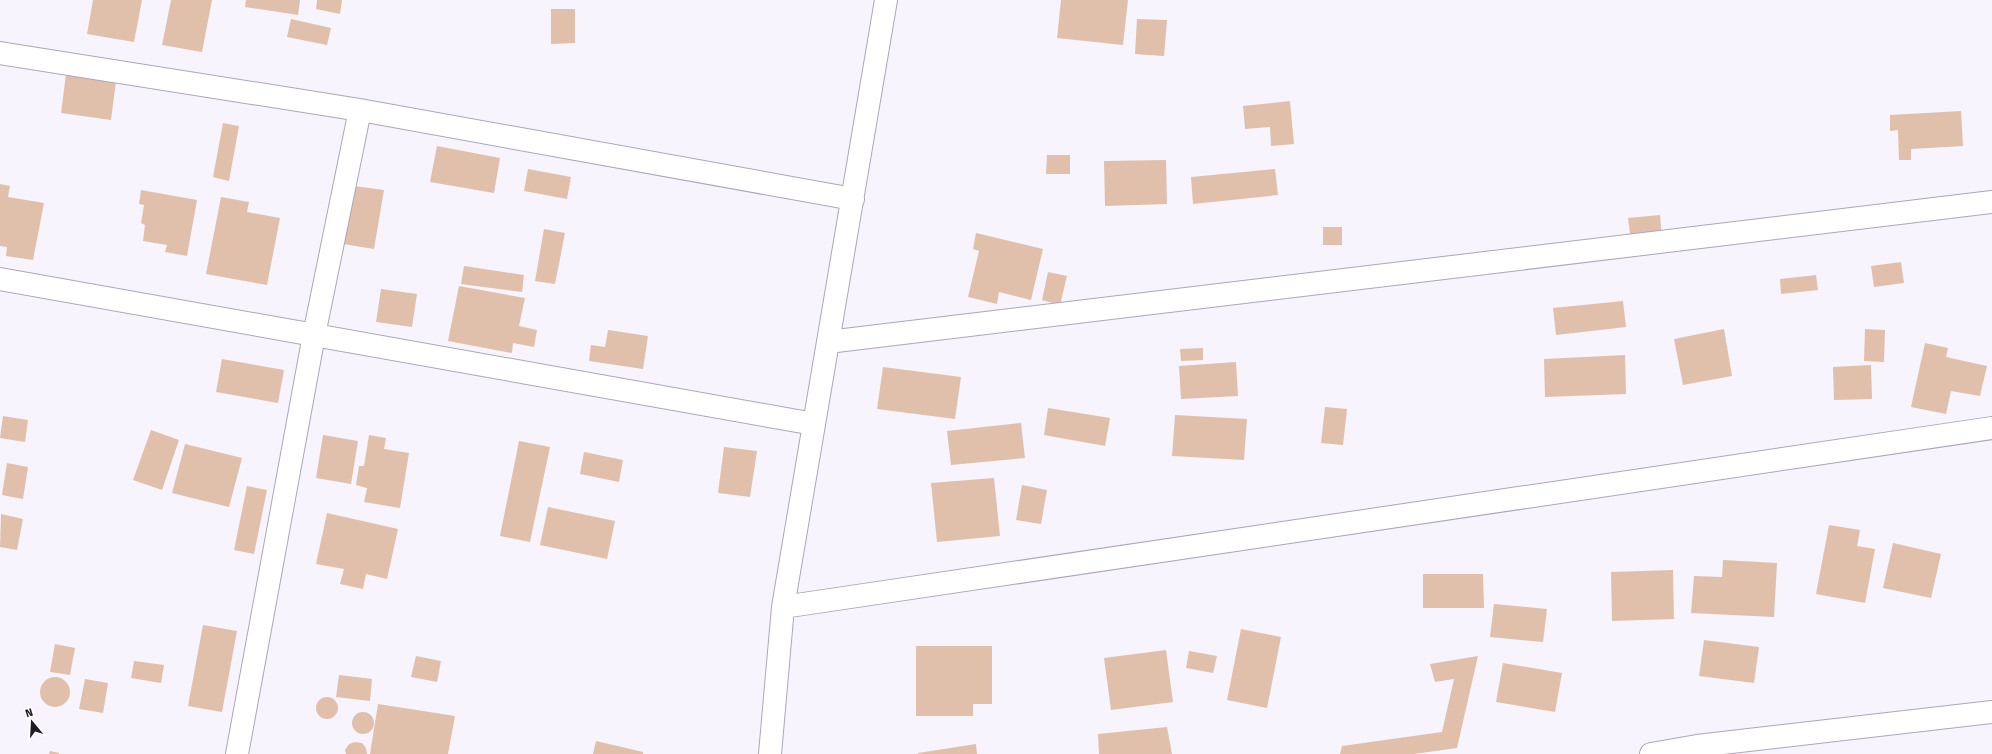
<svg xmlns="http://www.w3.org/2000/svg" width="1992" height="754" font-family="'Fira Sans',sans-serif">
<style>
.building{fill:#e0c0ab}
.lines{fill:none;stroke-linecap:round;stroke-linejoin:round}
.minor-casing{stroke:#ada6b9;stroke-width:24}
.minor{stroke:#fff;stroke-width:22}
</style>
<rect width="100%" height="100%" fill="#f7f4fd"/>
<path class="building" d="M93,0H142L134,42L87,34Z
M171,0H212L202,52L162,45Z
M246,0H300L298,15L245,7Z
M317,0H342L340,14L316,9Z
M1061,0H1128L1123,45L1057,38Z
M551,9H575V43L551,44Z
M291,19L331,28L327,45L287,37Z
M1137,19L1167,20L1164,56L1135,54Z
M66,74L116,81L111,120L61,113Z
M1290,101L1294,144L1271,146L1270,127L1245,129L1243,106Z
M1961,111L1963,146L1911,149V160H1899L1898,130L1890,131V115Z
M223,123L239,126L229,181L213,177Z
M437,146L500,158L494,193L430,182Z
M1047,155H1070V174H1046Z
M1166,160L1167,204L1105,206L1104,161Z
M528,169L571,177L567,199L524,191Z
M1275,169L1278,195L1193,204L1191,177Z
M0,184L10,186L8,197L44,203L33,260L6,256L7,247L0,246Z
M354,186L384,190L374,249L343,244Z
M141,190L197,200L187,256L165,252L167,245L143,241L145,225L141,223L144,205L139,204Z
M221,197L249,202L247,212L280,218L267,285L206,274Z
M1660,215L1662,238L1631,241L1628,218Z
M1323,227H1342V245H1323Z
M544,229L565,233L555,284L535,281Z
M976,233L1043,249L1031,300L999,292L997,304L968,297L979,251L973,249Z
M1901,262L1904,283L1874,287L1871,266Z
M464,266L524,275L522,292L461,284Z
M1048,272L1067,276L1060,305L1042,300Z
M1816,275L1818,290L1781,294L1780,279Z
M459,286L525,298L519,326L537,330L534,347L513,343L512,353L448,341Z
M381,289L417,294L412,327L376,322Z
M1623,301L1626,327L1556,335L1553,308Z
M1724,329L1732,376L1683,385L1674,339Z
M1865,329L1885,330L1884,362L1864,361Z
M608,330L648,336L643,369L589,361L591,345L605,347Z
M1925,343L1948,348L1946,357L1987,366L1980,396L1951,391L1946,414L1911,407Z
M1203,348V360L1181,361L1180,349Z
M1625,355L1626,394L1545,397L1544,359Z
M222,359L284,370L278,403L216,392Z
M1236,362L1238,396L1181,399L1179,366Z
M1871,365L1872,399L1834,400L1833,367Z
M883,367L961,377L955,419L877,409Z
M1325,407L1347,409L1343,445L1321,443Z
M1048,408L1110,418L1105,446L1044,435Z
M1175,415L1247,419L1244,460L1172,456Z
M3,416L28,420L25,442L0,438Z
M1021,423L1025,458L951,465L947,431Z
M151,430L179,440L162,490L133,480Z
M323,435L358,441L351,484L316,478Z
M369,435L386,438L384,449L409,453L400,508L364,502L367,488L356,485L359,466H364Z
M519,441L550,447L530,542L500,536Z
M185,444L242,458L229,507L172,493Z
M724,447L757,451L750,497L718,493Z
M584,452L623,460L619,482L580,474Z
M7,463L28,467L23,499L2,495Z
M994,478L1000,536L937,542L931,483Z
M1022,485L1047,490L1041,524L1016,520Z
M247,486L267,490L254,554L234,550Z
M548,507L615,521L607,559L540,545Z
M327,513L398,529L387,579L366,574L363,589L340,584L344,569L316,564Z
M1,514L23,519L17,550L0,547Z
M1829,525L1860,530L1857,546L1875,549L1865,603L1816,594Z
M1893,543L1941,554L1931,598L1883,588Z
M1723,560L1777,563L1774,617L1691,613L1694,576L1722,577Z
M1673,570L1674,619L1612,621L1611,572Z
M1423,574H1483L1484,608H1423Z
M1494,604L1547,609L1543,642L1490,637Z
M203,625L237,631L222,712L188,706Z
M1241,629L1281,637L1267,708L1227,700Z
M1704,640L1759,647L1754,683L1699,676Z
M55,644L75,648L70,675L50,672Z
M916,646H992V704H973V716H916Z
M1166,650L1173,702L1111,710L1104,658Z
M1189,651L1217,656L1213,673L1186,668Z
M416,656L441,661L437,682L411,677Z
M1478,656L1457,748L1414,754H1340L1342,746L1442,732L1454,679L1435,682L1430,664Z
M134,661L164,665L161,683L131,678Z
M1503,663L1562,673L1555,712L1496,702Z
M339,675L372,679L370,701L336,697Z
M40 692a15 15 0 1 1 30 0a15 15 0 1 1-30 0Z
M85,679L108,683L103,713L79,709Z
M316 708a11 11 0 1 1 22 0a11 11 0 1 1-22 0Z
M378,704L455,716L448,754H370Z
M352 723a11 11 0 1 1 22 0a11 11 0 1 1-22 0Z
M1167,727L1172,754H1099L1098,734Z
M596,741L643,752V754H593Z
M355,742L362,743L366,748L367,754H346L345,750L349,744Z
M976,744L977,754H918V753Z
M50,751L59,753V754H49Z"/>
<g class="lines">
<defs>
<path id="minor" d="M0,53L360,110L853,199
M0,279L814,424
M828,342L1992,202
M783,607L1992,428
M237,754L314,335L360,110
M770,754L783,607L886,0
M1651,754L1697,746L1992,712"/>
</defs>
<use href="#minor" class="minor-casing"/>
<use href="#minor" class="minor"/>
</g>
<g transform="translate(32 722) rotate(342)" stroke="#ffffff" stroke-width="3" paint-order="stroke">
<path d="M0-3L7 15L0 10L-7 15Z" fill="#1f1c24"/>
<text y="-6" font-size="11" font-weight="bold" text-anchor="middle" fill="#1f1c24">N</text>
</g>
</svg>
